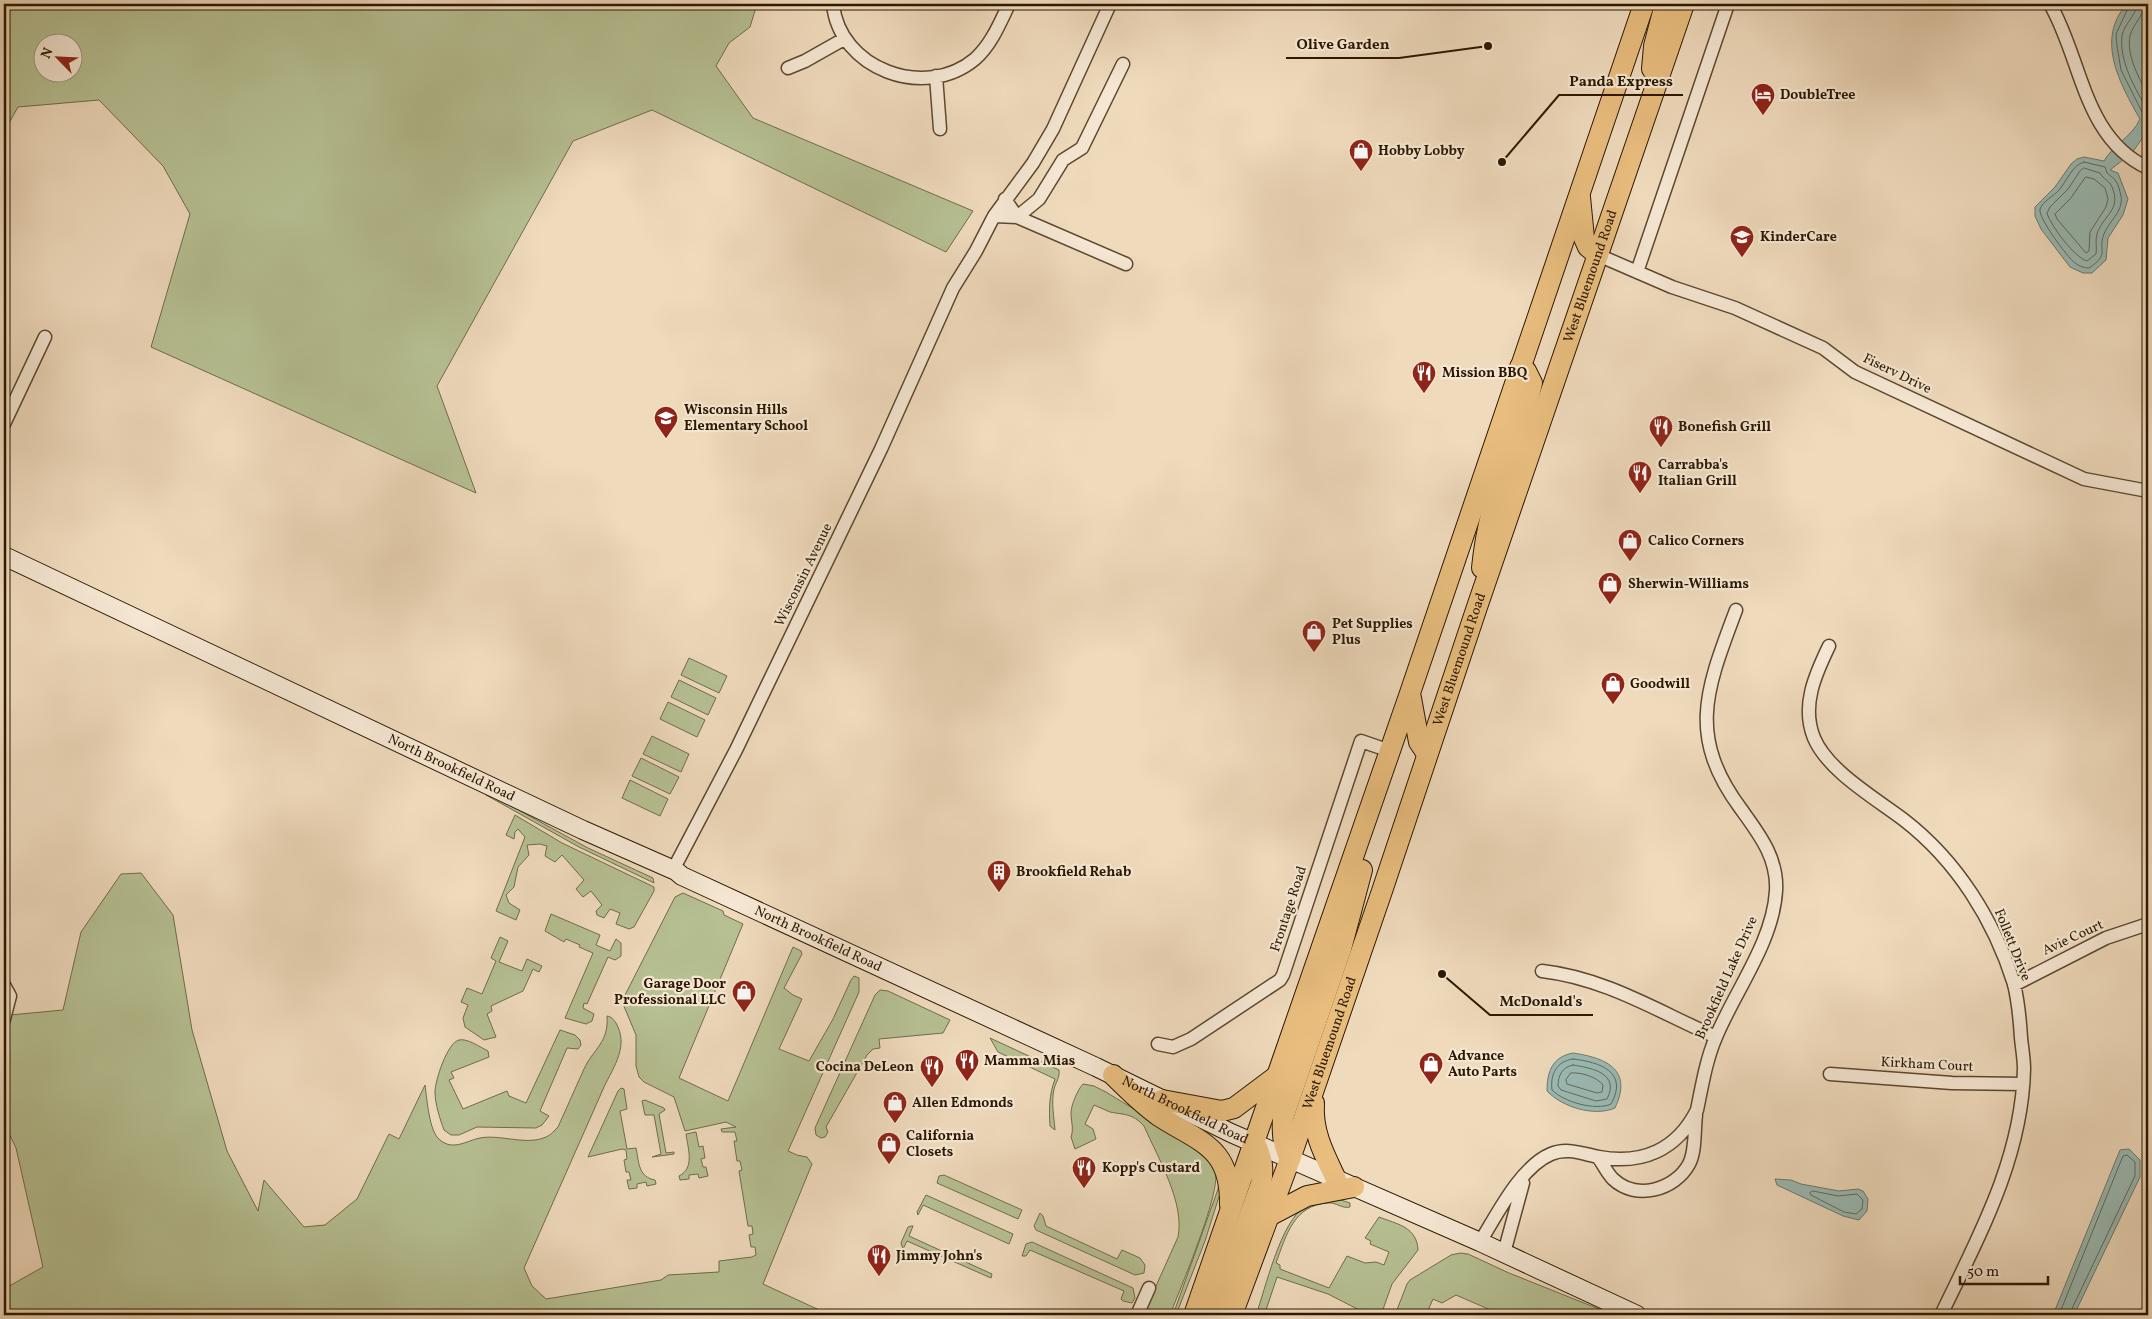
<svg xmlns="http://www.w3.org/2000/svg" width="2152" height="1319" font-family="Vollkorn,serif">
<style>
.green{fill:#b6c093;stroke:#706c4a;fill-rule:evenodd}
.water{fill:#9abab4;stroke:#6e796c}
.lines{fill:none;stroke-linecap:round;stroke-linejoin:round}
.shore{stroke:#62695a;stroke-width:1}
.street-casing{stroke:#5c482f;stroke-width:15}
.secondary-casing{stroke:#2b1800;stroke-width:20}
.primary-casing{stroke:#2b1800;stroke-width:22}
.street{stroke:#f5e7d3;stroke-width:12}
.secondary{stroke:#f5e7d3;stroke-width:18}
.primary{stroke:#e8bd7e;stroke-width:20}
.labels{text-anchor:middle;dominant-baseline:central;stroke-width:4.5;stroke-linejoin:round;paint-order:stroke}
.poi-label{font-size:14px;font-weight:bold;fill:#2b1800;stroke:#f5e7d3;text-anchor:start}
.street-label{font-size:14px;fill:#2b1800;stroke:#f5e7d3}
.leader{fill:none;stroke:#2b1800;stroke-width:2}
.callout-dot{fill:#2b1800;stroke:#f5e7d3;stroke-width:2}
.callout-label{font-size:15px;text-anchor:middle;font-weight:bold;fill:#2b1800;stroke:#f5e7d3;stroke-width:4.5;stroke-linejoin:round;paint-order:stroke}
</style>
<rect width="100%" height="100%" fill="#efdabc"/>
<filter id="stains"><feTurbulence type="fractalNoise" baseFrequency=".004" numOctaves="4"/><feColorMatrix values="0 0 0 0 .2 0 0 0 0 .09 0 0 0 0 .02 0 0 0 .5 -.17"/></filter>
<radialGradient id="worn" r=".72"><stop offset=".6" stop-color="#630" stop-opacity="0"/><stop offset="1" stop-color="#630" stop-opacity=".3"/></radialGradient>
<path class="green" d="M4,4H757L750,27L729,43L716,66L753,118L973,211L946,252L652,110L573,141L437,386L476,493L151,347L190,214L163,166L99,100L18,107L4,132ZM42,42H72V72H42Z
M689,658L727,676L719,693L681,675Z
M679,680L716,698L708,715L671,697Z
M668,702L705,720L697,737L660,719Z
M652,736L689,754L681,772L643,754Z
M641,758L679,777L670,794L632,776Z
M630,780L668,799L660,816L622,798Z
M486,795H491L588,848L653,878L654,883L579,847Z
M515,815L562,843L654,887V891L634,927L629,929L616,924L620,913L610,909L604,918L597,915L596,911L602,905L591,891L583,897L576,889L584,880L562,855L555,862L545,856L547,846L540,844L527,845L529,855L518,867L514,887L506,895L509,903L520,910L516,920L496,911L525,837L518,829L515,832L514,839L506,835Z
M141,873L173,915L192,1030L227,1151L258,1211L264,1180L304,1227L325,1225L357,1199L389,1134L399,1139L425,1085C427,1099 429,1132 440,1140C453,1151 466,1141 480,1138C501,1134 526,1146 546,1137C551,1135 554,1131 558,1127C567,1108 575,1088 584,1069C593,1049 609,1043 607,1016C612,1017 613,1019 616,1023C629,1046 614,1066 604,1087L524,1268L532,1286L546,1299L661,1280L668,1275L719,1272V1261L752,1257L756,1255L755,1247H751L749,1235L753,1234L752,1226H748L739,1171L742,1170L740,1161H737L734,1141H737L735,1132H722L721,1129L736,1127L726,1122L685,1131L674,1097L644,1082L639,1077L636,1066V1035L623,1004V999L675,897L683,893L723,911L724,915L743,924L679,1078L728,1101L793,947L801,951L802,954L784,988L793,995L802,999L779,1049L809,1061L833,1019L851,980L854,976L859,978V992L788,1151L797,1155L807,1157L812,1164L763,1284L830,1315H4V1289L43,1267L16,1148L4,1123V1030L10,1015L63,1010L81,932L121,874Z
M551,914L600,935L596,945L610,951L616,939L621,943V956L615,960L608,957L587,1004L584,1003L583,1008L594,1014L592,1021L586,1024L565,1018L593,953L579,947L580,945L566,939L564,942L545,931Z
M500,937L508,941L499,962L522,971L527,959L542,966L539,972L533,969L523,991L491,1006L492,1011L487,1014L496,1037L484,1040L465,1027L463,1018L468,1005L461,1002L467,988L482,994L496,961L491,958Z
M880,990L888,991L950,1020L943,1033L879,1039L880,1048L873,1049L867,1055L826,1127L828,1132L825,1137L821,1138L816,1135L815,1128L875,995Z
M560,1030L575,1035L580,1040L581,1045L578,1049L567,1048L540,1111L549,1116L542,1125L536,1128L477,1127L459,1135H451L444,1130C440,1119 435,1104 435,1092C435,1081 447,1043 459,1040C467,1038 480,1047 488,1051L489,1057L451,1072L454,1078L449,1080L463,1109L507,1091L509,1096L526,1103Z
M990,1038L1059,1070C1060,1077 1056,1082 1054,1089C1051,1102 1054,1117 1055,1130L1050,1126C1049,1109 1049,1095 1055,1079L998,1052Z
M1083,1084L1094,1086L1106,1092C1128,1106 1205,1149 1215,1170C1223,1189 1179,1291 1170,1315H1145L1152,1295L1178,1237C1185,1203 1158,1158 1144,1126C1132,1113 1125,1115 1110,1112C1105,1110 1099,1107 1094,1105L1085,1124L1093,1129L1096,1139L1075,1149L1071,1137C1074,1129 1071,1121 1071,1113C1071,1105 1078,1089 1083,1084Z
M621,1088L624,1089L627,1109L620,1111L627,1149L636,1148C639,1162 638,1177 655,1180L656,1184L647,1186L646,1182L637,1184V1188L629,1189L627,1180H631L629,1172H626L624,1160L627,1159L626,1150L622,1149L588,1157L618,1091Z
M645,1100L664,1108L665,1110L659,1114L666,1153L674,1152V1154L652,1157L661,1154L654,1115H645L642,1101Z
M1171,1128L1187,1135L1216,1160L1221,1167L1223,1184L1205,1241L1176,1315H1173L1218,1189L1219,1178L1218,1168L1213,1162Z
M696,1132L699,1147L703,1146L705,1158L701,1159L703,1167H706L708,1176L699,1178L698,1174L689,1175V1179L680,1180L679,1176C695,1168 688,1149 686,1134Z
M944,1175L1022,1210L1018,1219L937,1183L939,1176Z
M926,1195L1013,1234L1009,1244L923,1205L918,1215L917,1212Z
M1335,1198L1350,1203V1207C1342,1209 1336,1202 1328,1203C1294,1205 1286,1235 1276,1263L1280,1265V1269L1329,1288L1347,1256L1365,1263L1376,1262L1384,1265L1389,1252L1370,1244L1371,1241L1365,1238L1379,1217C1397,1224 1417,1227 1418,1250L1392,1284L1381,1315H1369L1328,1294L1277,1277L1265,1313L1270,1315H1256C1265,1290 1281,1220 1305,1207C1314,1203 1326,1201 1335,1198Z
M1040,1213L1043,1216L1046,1226L1117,1259L1122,1250L1140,1258L1145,1265L1144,1273L1135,1275L1036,1230L1034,1226Z
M911,1226H913L909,1236L992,1274L991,1278L907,1241L903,1249L901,1243L908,1227Z
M1032,1242L1133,1288L1135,1298L1132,1303L1123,1301L1121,1299L1124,1291L1030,1250L1026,1256H1022L1026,1244Z
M1460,1253L1468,1254L1509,1273L1614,1315H1502L1456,1295L1442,1303L1433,1299L1426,1315H1395L1407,1284L1410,1280L1451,1255Z"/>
<path class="water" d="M2127,4H2148V130L2132,153L2110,170L2118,173L2128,199L2123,215L2108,238L2106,260L2092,273H2083L2070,267L2041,229L2035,216V207L2055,187L2071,164L2077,159L2084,157L2104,161C2113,145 2132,137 2140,119C2120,84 2095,39 2127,4Z
M1573,1053C1607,1058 1633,1070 1615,1108C1594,1117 1562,1107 1547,1091C1547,1072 1552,1057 1573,1053Z
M2129,1149L2140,1160V1177L2074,1315H2053L2120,1150Z
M1775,1179L1791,1180L1801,1184L1839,1191L1858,1189L1863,1191L1868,1199L1867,1211L1859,1220L1843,1216L1777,1185Z"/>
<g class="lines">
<path class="shore" d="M2130,4L2116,34L2117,46L2121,70L2145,118L2143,126L2148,128
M2137,4C2136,16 2124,24 2122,36C2119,62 2136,90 2148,111
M2144,4C2144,16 2133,24 2130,36C2126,56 2140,79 2148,96
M2084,162L2105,167L2107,173C2115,179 2118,182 2120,192C2126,210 2110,219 2104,234C2097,252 2111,253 2089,268C2084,268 2079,266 2075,263C2068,258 2038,218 2040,209C2043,201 2054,196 2059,190C2067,181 2072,165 2084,162Z
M2084,168L2100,173C2103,179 2110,181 2112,187C2122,210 2103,215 2097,234C2095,240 2097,248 2096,254L2087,261C2074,257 2051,226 2047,213L2050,207L2068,189L2080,171Z
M2086,177L2094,179L2105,188L2108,199L2106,207L2090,232L2089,251L2086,253L2057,219L2055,214L2070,199Z
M1573,1059C1600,1062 1629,1072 1611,1104C1595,1111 1564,1102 1552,1090C1550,1074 1557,1061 1573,1059Z
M1573,1065C1593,1068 1620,1074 1607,1099L1596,1101L1561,1090L1558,1086C1558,1076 1562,1067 1573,1065Z
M1571,1073C1581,1072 1597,1077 1603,1085L1602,1092L1597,1093L1567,1084L1566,1080Z
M1813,1191L1838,1196L1857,1194L1863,1200L1862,1209L1856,1214L1844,1212L1811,1195L1810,1193Z
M2059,1315L2118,1168L2123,1156L2127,1155L2135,1162V1176L2069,1315"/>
<defs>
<path id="street" d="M833,4C839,69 925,101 975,59C991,45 1000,23 1009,4
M2050,4C2082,59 2083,138 2148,168
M1123,64L1082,148L1063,160L1039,199L1017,217L1126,264
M788,68L805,61L844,39
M936,76L940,129
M994,216L1017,217L1005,199
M1598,255L1672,287L1735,308L1823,348L1855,372L2084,479L2148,491
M1637,272L1728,4
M4,424L45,337
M1829,646C1815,675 1801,706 1814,738C1828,771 1875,798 1904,820C1957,861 1994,920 2014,984C2018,1001 2020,1021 2021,1038C2022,1048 2024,1059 2024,1069C2022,1158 1979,1236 1941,1315
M673,870L736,750L881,449L953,288L976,251L994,216L1033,163L1053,129L1110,4
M1542,971C1605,978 1659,1012 1716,1037
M4,985L10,996L4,1019
M2014,985L2106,938L2148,924
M1158,1044L1173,1047L1191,1039L1280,980L1283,975L1361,741L1390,751
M1830,1074L1952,1083L2023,1084
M1598,1157C1603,1164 1607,1173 1613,1179C1636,1201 1675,1190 1689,1164C1696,1151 1694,1130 1696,1115
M1480,1242C1497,1215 1520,1167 1551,1154C1567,1147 1583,1154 1599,1157C1642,1165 1677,1150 1697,1110C1702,1086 1706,1060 1716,1037C1735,991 1773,942 1776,891C1778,858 1759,834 1741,809C1686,735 1707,688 1736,610
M1504,1253L1523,1183
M1137,1315L1149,1288"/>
<g id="secondary">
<path id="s1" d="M4,556L583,830L676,871L682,876L1096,1067L1231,1133L1480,1242L1637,1315"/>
</g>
<g id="primary">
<path d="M1652,69L1654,46L1665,4"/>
<path d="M1580,197L1584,238L1588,247L1598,255"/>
<path d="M1482,568C1485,537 1492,507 1501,478C1511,446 1525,415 1532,383L1526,371L1520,367"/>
<path d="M1411,698L1419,742L1427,754"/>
<path d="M1113,1075C1128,1090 1142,1104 1159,1116C1201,1143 1231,1147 1230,1205"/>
<path d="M1162,1100L1222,1111L1234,1108L1278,1075"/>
<path d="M1314,1103C1312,1132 1324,1154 1336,1179"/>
<path d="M1290,1159C1283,1145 1282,1134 1283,1118L1341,949L1362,870"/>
<path d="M1269,1216L1307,1196L1354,1187"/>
<path d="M1194,1315L1410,693L1644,4"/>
<path d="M1213,1315L1261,1184C1264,1168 1262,1158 1255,1143"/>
<path id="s2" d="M1232,1315L1290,1159L1382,891L1477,607L1684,4"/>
</g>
</defs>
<use href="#street" class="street-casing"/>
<use href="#secondary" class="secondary-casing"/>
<use href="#primary" class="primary-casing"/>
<use href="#street" class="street"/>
<use href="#secondary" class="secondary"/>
<use href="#primary" class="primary"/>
</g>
<defs>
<symbol id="hotel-pin" viewBox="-11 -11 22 30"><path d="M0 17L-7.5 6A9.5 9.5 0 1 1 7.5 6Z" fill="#8f2418" stroke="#f5e7d3"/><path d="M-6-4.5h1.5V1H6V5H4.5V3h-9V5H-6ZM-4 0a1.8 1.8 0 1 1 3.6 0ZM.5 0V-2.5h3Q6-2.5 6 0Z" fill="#fff"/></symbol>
<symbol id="shop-pin" viewBox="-11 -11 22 30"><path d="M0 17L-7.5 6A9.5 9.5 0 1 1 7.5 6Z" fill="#8f2418" stroke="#f5e7d3"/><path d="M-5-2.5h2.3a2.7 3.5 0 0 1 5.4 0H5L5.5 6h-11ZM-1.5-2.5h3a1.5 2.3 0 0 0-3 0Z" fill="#fff"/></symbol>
<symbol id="school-pin" viewBox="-11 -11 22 30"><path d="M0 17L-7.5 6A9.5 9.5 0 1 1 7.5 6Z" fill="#8f2418" stroke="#f5e7d3"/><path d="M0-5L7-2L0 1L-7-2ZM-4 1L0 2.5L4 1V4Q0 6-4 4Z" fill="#fff"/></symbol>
<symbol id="restaurant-pin" viewBox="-11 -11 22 30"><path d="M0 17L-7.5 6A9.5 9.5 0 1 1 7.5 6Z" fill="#8f2418" stroke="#f5e7d3"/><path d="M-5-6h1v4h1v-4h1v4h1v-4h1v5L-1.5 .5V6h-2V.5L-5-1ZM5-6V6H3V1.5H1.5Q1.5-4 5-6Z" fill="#fff"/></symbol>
<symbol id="building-pin" viewBox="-11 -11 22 30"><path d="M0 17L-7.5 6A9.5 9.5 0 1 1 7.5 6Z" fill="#8f2418" stroke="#f5e7d3"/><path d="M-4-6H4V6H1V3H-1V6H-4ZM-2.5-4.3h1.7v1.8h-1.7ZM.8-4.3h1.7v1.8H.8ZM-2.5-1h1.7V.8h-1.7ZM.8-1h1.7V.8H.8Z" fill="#fff"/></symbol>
</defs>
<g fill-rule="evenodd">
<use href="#hotel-pin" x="1749" y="81" width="28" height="38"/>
<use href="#shop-pin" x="1347" y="137" width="28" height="38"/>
<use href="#school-pin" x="1728" y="223" width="28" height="38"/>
<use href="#restaurant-pin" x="1410" y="359" width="28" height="38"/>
<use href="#school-pin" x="652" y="404" width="28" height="38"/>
<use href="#restaurant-pin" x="1647" y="413" width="28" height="38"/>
<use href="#restaurant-pin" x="1626" y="459" width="28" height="38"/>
<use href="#shop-pin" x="1616" y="527" width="28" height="38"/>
<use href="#shop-pin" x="1596" y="570" width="28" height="38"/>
<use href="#shop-pin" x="1300" y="618" width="28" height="38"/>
<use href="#shop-pin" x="1599" y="670" width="28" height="38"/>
<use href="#building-pin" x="985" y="858" width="28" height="38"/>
<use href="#shop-pin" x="730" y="978" width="28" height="38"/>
<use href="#restaurant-pin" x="953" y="1047" width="28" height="38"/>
<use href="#shop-pin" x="1417" y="1050" width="28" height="38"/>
<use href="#restaurant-pin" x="918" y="1053" width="28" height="38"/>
<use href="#shop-pin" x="881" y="1089" width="28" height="38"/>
<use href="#shop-pin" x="875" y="1130" width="28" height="38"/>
<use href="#restaurant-pin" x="1070" y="1154" width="28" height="38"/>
<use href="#restaurant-pin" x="865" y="1242" width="28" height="38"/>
</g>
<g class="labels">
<g class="poi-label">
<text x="1780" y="95">DoubleTree</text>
<text x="1378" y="151">Hobby Lobby</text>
<text x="1760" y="237">KinderCare</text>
<text x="1442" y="373">Mission BBQ</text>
<text x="684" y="410">Wisconsin Hills<tspan x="684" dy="16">Elementary School</tspan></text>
<text x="1678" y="427">Bonefish Grill</text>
<text x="1658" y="465">Carrabba's<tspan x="1658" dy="16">Italian Grill</tspan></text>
<text x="1648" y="541">Calico Corners</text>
<text x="1628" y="584">Sherwin-Williams</text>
<text x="1332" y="624">Pet Supplies<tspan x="1332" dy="16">Plus</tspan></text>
<text x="1630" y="684">Goodwill</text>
<text x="1016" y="872">Brookfield Rehab</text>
<text x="726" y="984" text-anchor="end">Garage Door<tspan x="726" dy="16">Professional LLC</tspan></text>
<text x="1448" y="1056">Advance<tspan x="1448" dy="16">Auto Parts</tspan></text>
<text x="984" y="1061">Mamma Mias</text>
<text x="914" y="1067" text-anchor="end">Cocina DeLeon</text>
<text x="912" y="1103">Allen Edmonds</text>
<text x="906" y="1136">California<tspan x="906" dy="16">Closets</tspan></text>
<text x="1102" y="1168">Kopp's Custard</text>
<text x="896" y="1256">Jimmy John's</text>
</g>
<g class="street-label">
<text stroke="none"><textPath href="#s2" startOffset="1099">West Bluemound Road</textPath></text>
<text transform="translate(1897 374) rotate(26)">Fiserv Drive</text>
<text transform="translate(804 575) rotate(-64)">Wisconsin Avenue</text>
<text stroke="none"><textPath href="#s2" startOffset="694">West Bluemound Road</textPath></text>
<text stroke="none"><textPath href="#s1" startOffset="495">North Brookfield Road</textPath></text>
<text transform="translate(1289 909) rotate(-72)">Frontage Road</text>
<text transform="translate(2073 938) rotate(-25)">Avie Court</text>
<text stroke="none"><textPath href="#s1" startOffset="900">North Brookfield Road</textPath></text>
<text transform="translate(2012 945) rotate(68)">Follett Drive</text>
<text transform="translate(1727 978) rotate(-66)">Brookfield Lake Drive</text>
<text stroke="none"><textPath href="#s2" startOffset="289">West Bluemound Road</textPath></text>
<text transform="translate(1927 1065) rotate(3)">Kirkham Court</text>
<text stroke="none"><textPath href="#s1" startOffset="1305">North Brookfield Road</textPath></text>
</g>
</g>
<path class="leader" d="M1488 46L1399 58H1286M1502 162L1559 95H1683M1442 974L1490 1015H1593"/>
<g class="callout-dot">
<circle cx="1488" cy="46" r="5"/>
<circle cx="1502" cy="162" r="5"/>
<circle cx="1442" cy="974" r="5"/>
</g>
<g class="callout-label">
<text x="1343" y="49">Olive Garden</text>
<text x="1621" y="86">Panda Express</text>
<text x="1541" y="1006">McDonald's</text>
</g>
<rect width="2152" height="1319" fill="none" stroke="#efdabc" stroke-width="20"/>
<rect x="5" y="5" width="2142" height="1309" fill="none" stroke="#2b1800" stroke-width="2.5"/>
<rect x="10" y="10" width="2132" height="1299" fill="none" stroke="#2b1800"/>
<g transform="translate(58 58) rotate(294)"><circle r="24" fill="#f5e7d3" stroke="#a4947f"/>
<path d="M0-4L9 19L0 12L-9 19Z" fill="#8f2418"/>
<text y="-8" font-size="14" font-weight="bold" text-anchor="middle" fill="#2b1800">N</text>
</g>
<path d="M1960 1276v8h88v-8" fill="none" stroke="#2b1800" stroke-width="2.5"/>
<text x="1967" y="1276" font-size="15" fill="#2b1800" stroke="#f5e7d3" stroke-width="4" paint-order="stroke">50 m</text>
<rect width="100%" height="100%" filter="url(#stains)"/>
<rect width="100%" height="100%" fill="url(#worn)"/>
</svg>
